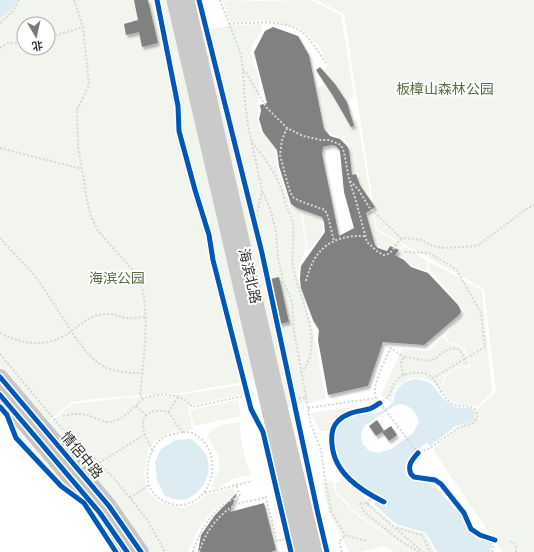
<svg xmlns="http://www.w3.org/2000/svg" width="534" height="552" font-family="'IBM Plex Sans','Noto Sans SC',sans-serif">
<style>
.green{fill:#f1f5ed;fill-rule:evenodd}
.water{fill:#ddebf3;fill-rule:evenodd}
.building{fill:#818181;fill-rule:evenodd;filter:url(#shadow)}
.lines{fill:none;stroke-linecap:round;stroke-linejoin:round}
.path{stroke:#d6d6d6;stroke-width:2;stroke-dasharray:2 2;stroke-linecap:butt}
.primary{stroke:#cacaca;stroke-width:15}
.trunk{stroke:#c7c7c7;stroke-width:16}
.cycleway-casing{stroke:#fff;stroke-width:8}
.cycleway{stroke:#0057b8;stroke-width:5}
.labels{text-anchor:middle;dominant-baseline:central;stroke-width:4;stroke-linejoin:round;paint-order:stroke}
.park-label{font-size:14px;fill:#56703f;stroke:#fff}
.street-label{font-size:14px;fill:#333;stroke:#fff}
</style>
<defs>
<filter id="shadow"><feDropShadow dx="2" dy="3" stdDeviation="1" flood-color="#0004"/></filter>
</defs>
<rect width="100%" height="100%" fill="#fff"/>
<path class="green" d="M0,0H174L261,379L180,393L102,398L72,402L42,426L0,376ZM24,24H48V48H24Z
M233,0L258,1L311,0L341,15L354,97L348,101L324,70L328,65L319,46L300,28L263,20L230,23L223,1Z
M316,0H534V552H502L433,450L496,392L484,289L377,229L344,14Z
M262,24C263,35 251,41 251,52C251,60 257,70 259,78C262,93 255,108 258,124C260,137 272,142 275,152C277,157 277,164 278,170C282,181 286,193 290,204L292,207L300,212L306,244L305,250L298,269V278L313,329L326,399L283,408L196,31L227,26Z
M323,85C331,91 340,110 346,120L353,119L358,122L370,195L362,186L358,173H354C352,162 353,144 341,138C335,136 331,135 327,130L318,89L319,87Z
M373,209L376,230L403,245L399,250L390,245L387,249H384L376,245L368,213Z
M302,211L322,220C325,237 319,238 308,251Z
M404,246L428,262L426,270L415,267L402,257L395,259V257Z
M430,262L482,290L492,392L478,406C458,405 454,405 441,390L445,378L455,368L470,367C468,351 466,346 449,342L445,336L465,311L428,268Z
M443,336L448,343C464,347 465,350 469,366L455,367L444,377L440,392C438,388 435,384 432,382C422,375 407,377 399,385C394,389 392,396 391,402L381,395L402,349L429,351Z
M241,385L243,394L188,406L193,430L173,431L155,440L148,449L144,475L147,488L152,496L160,503L182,508L194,504L206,495L233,488L236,495C210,509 198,525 188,552H143L45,426L72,404L123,398L179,395Z
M238,400L241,416L194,426L190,410Z
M353,407L338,416L330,425L328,431H320L311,413Z
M240,422C240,441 244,457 251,475L233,479L220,487L214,489L211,486C224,464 221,457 207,437C213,425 228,424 240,422Z
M343,479L395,525L425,534L435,552H411L350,508L349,503L337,493L335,484Z
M332,481L336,494L347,504L349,509L410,552H394L385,546L360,552H349L329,513L322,482Z"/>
<path class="water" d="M0,0H17L12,9L0,18Z
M416,379C438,381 433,392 448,402C459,411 462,406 473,409C475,414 475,416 472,421L456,426L430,446L427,443C415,451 402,459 406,475L412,480L430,484L437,488L461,516L469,533L479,539L493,543L490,552H437L426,533L396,524L377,507L374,505L375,502L387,507L385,499C362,486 336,471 335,441C335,434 336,427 342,422C349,417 359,414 368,414C372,413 376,414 380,412C383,410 390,406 392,403C394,401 394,397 395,394C399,384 405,381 416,379ZM402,404C412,407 417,413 419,422L413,433L391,449L378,453L368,450L362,443L361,433L365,425L394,406Z
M191,439C197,444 202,448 206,455C215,473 201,498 180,500C176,500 170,497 165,496L157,481L155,462L161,449L176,440Z"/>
<path class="building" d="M134,0H148L158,43L142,47L139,32L126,35L124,24L138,20Z
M273,27L298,36L309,55L324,129L330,136L340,139L347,146L349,150L352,175L356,174L360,185L375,207L366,213L375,245L378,248L387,251L390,246L399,250L395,255L404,260L411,267L428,273L458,305L461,311L459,315L424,345L383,342L368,386L328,395L318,340L319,330L313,320L301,288L300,279L301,266L325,232L324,222L322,217L297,208L291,204L279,166L277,150L263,132L259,119L261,111L260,105L267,103L254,52L265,31ZM331,145L336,146L340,151L344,192L354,228L339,236L322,154L323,147Z
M320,67L335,84L347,102L354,126L351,127L333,96L316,70Z
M279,277L289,322L280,324L270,279Z
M377,420L384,431L376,436L369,426Z
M391,426L397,435L389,441L382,432Z
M237,493L230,512L264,503L276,550L271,552H198L201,535L215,515Z"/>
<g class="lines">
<path class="path" d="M74,0L83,27L89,85L77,110L78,145L87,200L91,216L98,231L138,276C152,306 143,362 140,395L143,399
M220,0L241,55L243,70L245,103L248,125L262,191L255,223
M0,23L13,11L19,0
M229,24C251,23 278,19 299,30C308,35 320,54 326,63
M48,38L83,27
M0,48L8,43L24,44
M243,70L247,74L266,107L287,128L303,136L321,140H329L341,145L344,152L349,179L356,201L367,242L378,252L384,255L388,254L393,250L396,244L402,239L406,238L422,240L430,245L444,248L477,246L525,210L534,205
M287,128L282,140L280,155L290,192L294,198L300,201L325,210L328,217L334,241
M252,142C263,156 274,170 281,188C283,192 284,197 285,202C288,210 292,217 293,225C295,240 290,256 294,271C300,300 326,346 301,372
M0,148L82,169
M350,181L358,189L369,207L402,239
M263,192L271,212L276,231L278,259L283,280L292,302L294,331L306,397
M0,238C12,252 26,265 37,279C45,290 52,301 59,312C72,331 83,354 103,366C114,372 129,373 142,373
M405,252L429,253L456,269L481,313L485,347L433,378
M306,281C314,249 331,235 365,236
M0,333C26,346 49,348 73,330C81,324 89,317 99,315C109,312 117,316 127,318C132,319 139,317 145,317
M383,343L404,357
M0,354L59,425L114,478L146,518L165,552
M404,375C400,367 400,364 404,357C414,357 422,362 432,360C436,359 439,355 442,353C457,343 462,350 467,364
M376,398C371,385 385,361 391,348
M291,400L306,397L310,421L321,450L325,479L331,511L345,535L367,541
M136,406L147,416
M308,408L376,398L418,453L430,448L458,428L473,423L477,418V414L474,408C465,405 458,408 450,402C435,390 438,369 412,373C407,374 402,375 398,379C393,383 392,390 389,395C387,398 383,401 380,403
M168,412L179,396
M63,416C71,414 79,413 87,415C94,417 104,423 110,422C129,418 132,406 145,398C148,396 153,396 157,395C172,394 182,395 192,407L253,394
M183,432C186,432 191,432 194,434C227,452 212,507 178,505C169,504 162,501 156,496C142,483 146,452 160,440C166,435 175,434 183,432Z
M152,450C149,442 143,433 143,425C143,411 157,409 168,412C174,418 176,426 183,432
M99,463L146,434
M205,493L252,481
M130,498L149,485
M360,503L367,504L423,552
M360,503L364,512L402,542L419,552
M367,504L372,496
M397,528L422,535L430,552
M510,541L516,545V552
M193,552C198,534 208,517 223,505C228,501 234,499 240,496L236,485
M199,552C205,533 219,512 238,504C247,501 257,500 266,497L277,541L288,538
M342,552L339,542L345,535
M492,552L495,540"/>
<path class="primary" d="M174,0L302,552
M187,0L276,390L315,552"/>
<path class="trunk" d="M0,377L109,506L141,552
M0,395L100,513L127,552"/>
<defs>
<path id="cycleway" d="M157,0L178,106L179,131L195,190L209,235L213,260L251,409L263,432L291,552
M199,0L262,253L318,514L327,552
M0,377L109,506L141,552
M0,395L100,513L127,552
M380,403C376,405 373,408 369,409C357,412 347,412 338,421C332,427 331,435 332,444C334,473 360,490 384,502
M0,407L7,415L16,438L61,486L84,503L116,552
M418,453C412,460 407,465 411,474L414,477L435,480L441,484L464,513L471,529L480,535L495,540"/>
</defs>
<use href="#cycleway" class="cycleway-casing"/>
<use href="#cycleway" class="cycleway"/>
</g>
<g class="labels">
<g class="park-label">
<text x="445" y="89">板樟山森林公园</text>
<text x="117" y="278">海滨公园</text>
</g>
<g class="street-label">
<text transform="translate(250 276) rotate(77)">海滨北路</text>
<text transform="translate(82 455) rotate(50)">情侶中路</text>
</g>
</g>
<g transform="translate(36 36) rotate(171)"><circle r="19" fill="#ffffff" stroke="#adadad"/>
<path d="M0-3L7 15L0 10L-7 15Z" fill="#7a7a7a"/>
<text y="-6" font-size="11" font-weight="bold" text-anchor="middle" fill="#333333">北</text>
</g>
</svg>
